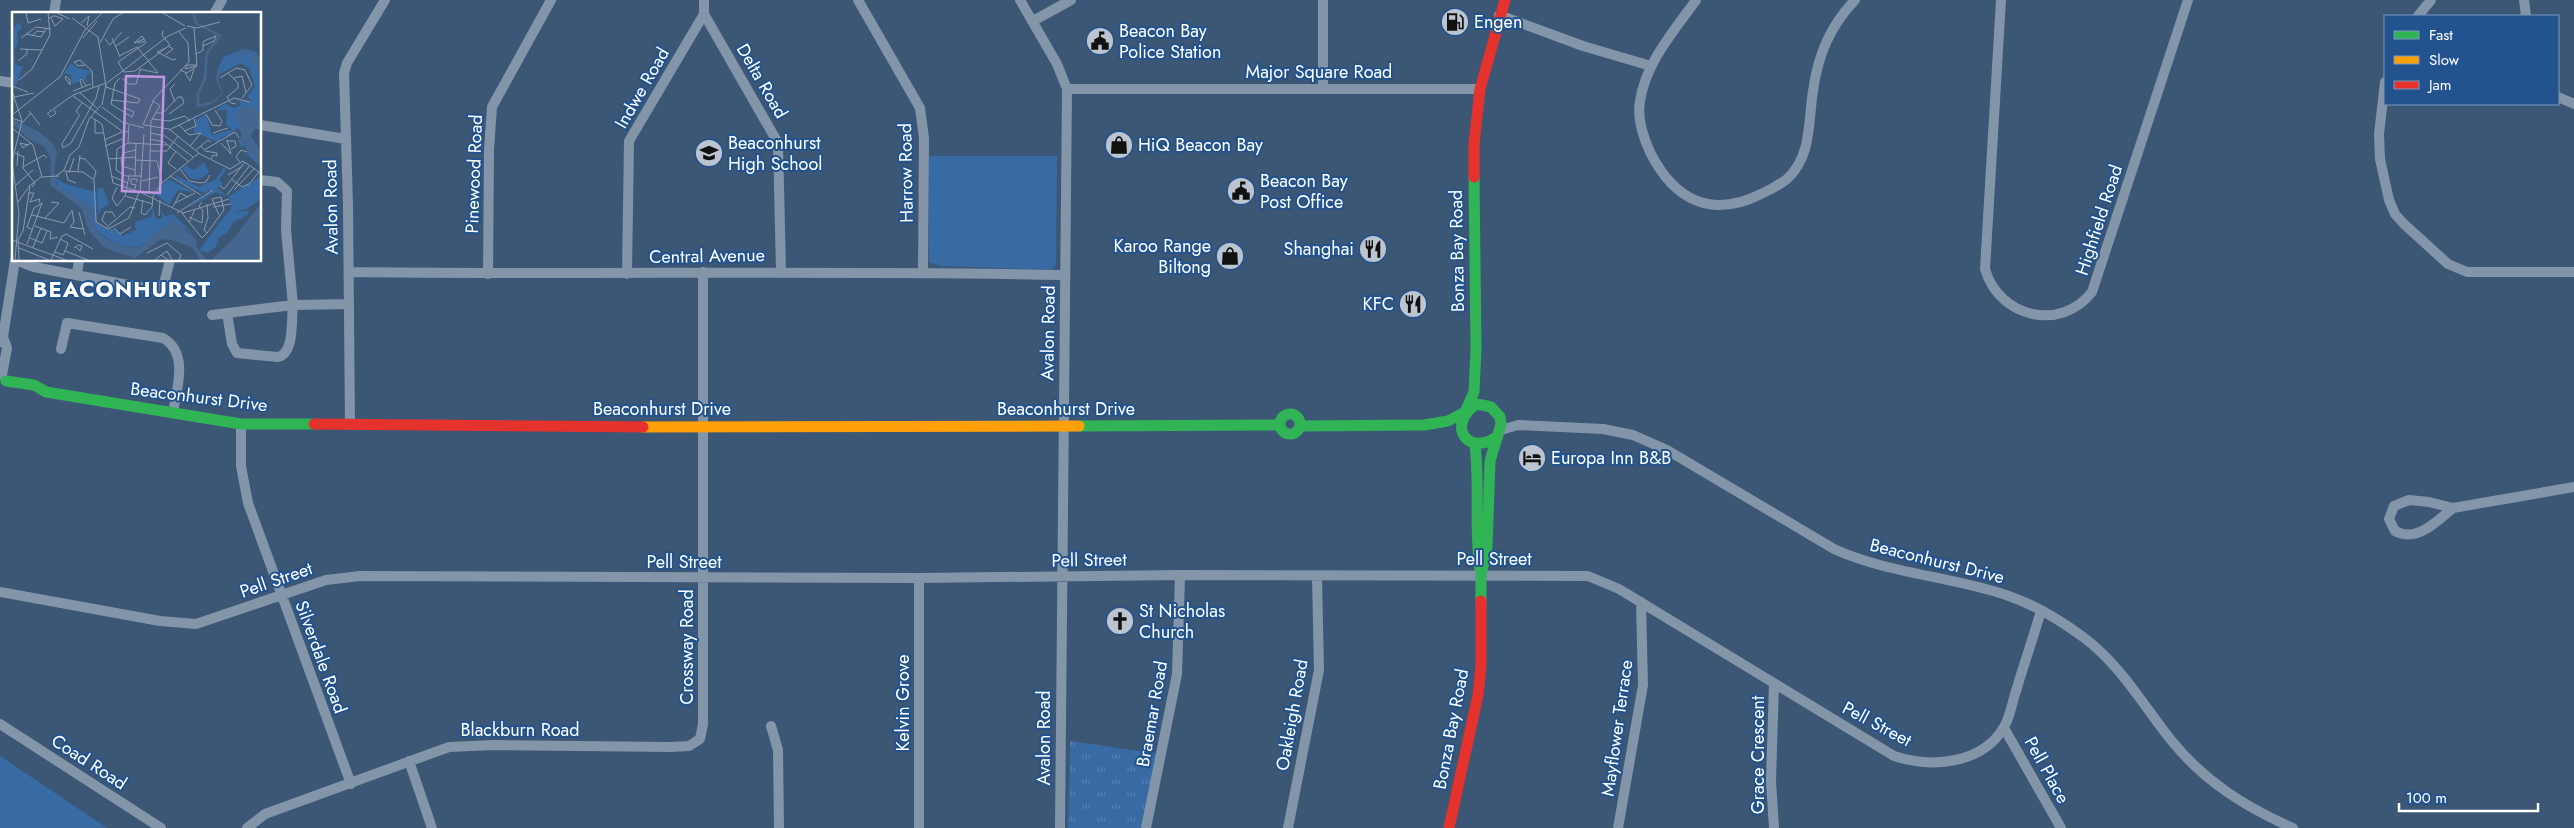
<svg xmlns="http://www.w3.org/2000/svg" width="2574" height="828" font-family="Jost,sans-serif">
<style>
.green{fill:#386aa4}
.park{fill:url(#park-tufts)}
.lines{fill:none;stroke-linecap:round;stroke-linejoin:round}
.street{stroke:#8395a9;stroke-width:10}
.fast{stroke:#30b455;stroke-width:11}
.slow{stroke:#ff9f0a;stroke-width:11}
.jam{stroke:#e5322d;stroke-width:11}
.labels{text-anchor:middle;dominant-baseline:central;stroke-width:4;stroke-linejoin:round;paint-order:stroke}
.poi-label{font-size:18px;fill:#fff;stroke:#23538e;text-anchor:start}
.street-label{font-size:18px;fill:#fff;stroke:#23538e}
.district-label{font-size:22px;font-weight:bold;letter-spacing:1px;fill:#fff;stroke:#23538e}
.inset-river{fill:none;stroke:#45678f;stroke-width:2.5}
.inset-road{fill:none;stroke:#8a9aad;stroke-width:1}
.view{fill:#bd96df;fill-opacity:0.15;stroke:#bd96df;stroke-width:2.5}
.inset-edge{fill:none;stroke:#fff;stroke-width:2.5}
</style>
<defs>
<pattern id="park-tufts" width="24" height="20" patternUnits="userSpaceOnUse" patternTransform="scale(1.25)"><rect width="24" height="20" fill="#386aa4"/><path d="M3 7l-1-3M5 7V3M7 7l1-3M15 17l-1-3M17 17v-4M19 17l1-3" fill="none" stroke="#5680b2"/></pattern>
</defs>
<rect width="100%" height="100%" fill="#3c5676"/>
<path class="green" d="M929,156H1057L1056,264L1052,270L940,266L929,262Z
M0,756L107,828H0Z"/>
<path class="park" d="M1070,741L1160,754L1145,828H1068Z"/>
<g class="lines">
<path class="street" d="M704,0V14L778,143L781,271
M858,0L920,108L924,138L923,272
M1020,0L1057,64L1067,89L1060,828
M1323,0V88
M1696,0C1674,31 1646,62 1640,101C1637,118 1643,137 1650,152C1674,200 1711,219 1761,194C1770,190 1779,185 1787,179C1812,156 1808,122 1813,91C1818,55 1830,26 1855,0
M2001,0L1985,269C1999,318 2061,332 2092,292L2188,0
M2524,0L2526,16
M54,14L56,0
M214,14L222,0
M1499,15L1583,46L1651,66
M2418,16L2431,0
M1033,21L1071,0
M0,81L14,83
M2385,82L2379,134L2380,159L2389,200L2395,214L2404,224L2448,264L2467,272H2574
M1067,89H1480
M2558,97L2574,104
M260,125L346,139
M15,260L34,267L149,289L159,288L164,284L170,260
M349,272C588,275 826,270 1065,275
M77,274L79,260
M488,274L489,150L492,107L551,0
M627,274L629,141L704,14
M227,313L232,344L237,353L278,357C295,353 291,319 293,305L349,304
M212,315L293,305L286,230L287,191L277,182L260,180
M0,342L3,337L15,260
M61,349L67,323L163,338C189,353 177,388 173,412
M2,375L7,348L3,337
M241,424V466L248,503L351,784
M350,425L348,205L344,73L347,63L385,0
M1501,430L1518,425L1603,429L1633,435L1667,450L1834,549C1889,574 1950,576 2006,595C2033,604 2060,620 2083,637C2120,664 2143,705 2171,740C2204,781 2245,807 2293,828
M2453,508C2437,521 2417,543 2395,531L2389,519L2394,506L2409,500L2429,502L2453,508L2574,487
M0,592L160,621L196,624L326,580L360,576L919,578L1180,575L1588,576L1619,589L1894,756C1930,768 1982,765 2004,727C2010,717 2012,703 2016,691C2024,664 2033,638 2041,611
M0,724L161,828
M771,726L778,750L779,828
M2004,728L2061,828
M409,761L432,828
M247,828L265,814L449,747L494,745L671,747L689,746L700,739L703,724V272
M919,828V578
M1146,828L1177,674L1180,575
M1288,828L1319,670L1317,577
M1618,828L1643,685L1641,602
M1774,828L1771,781L1774,683"/>
<path class="fast" d="M6,381L34,385L46,392L241,424H314
M1280 424a10 10 0 1 1 20 0a10 10 0 1 1-20 0Z
M1079,426L1279,425
M1300,426L1424,425L1448,421L1465,412L1474,392L1476,349L1474,177
M1475,445C1480,486 1474,528 1480,569
M1481,601V575L1487,547L1490,461L1501,424L1500,417L1491,407L1477,404C1445,425 1468,458 1498,436"/>
<path class="slow" d="M643,427L1079,426"/>
<path class="jam" d="M1474,177V144L1480,89L1505,0
M314,424L643,427
M1449,828L1478,695L1481,666V601"/>
</g>
<defs>
<symbol id="fuel-disc" viewBox="-11 -11 22 22"><circle r="9.5" fill="#bbc4cf" stroke="#23538e"/><path d="M-5.5-6h7V0h2V4h1.3V-2.5L3-4.5l.8-.8L6-3V5H2.5V1h-1V6h-7ZM-4.2-4.7v3.2H.2V-4.7Z" fill="#111"/></symbol>
<symbol id="civic-disc" viewBox="-11 -11 22 22"><circle r="9.5" fill="#bbc4cf" stroke="#23538e"/><path d="M-.6-6.5H3V-4.5H.6V-3L4-1V1h2V6H-6V1h2V-1L-.6-3ZM-1.2 2.5V6h2.4V2.5Z" fill="#111"/></symbol>
<symbol id="shop-disc" viewBox="-11 -11 22 22"><circle r="9.5" fill="#bbc4cf" stroke="#23538e"/><path d="M-5-2.5h2.3a2.7 3.5 0 0 1 5.4 0H5L5.5 6h-11ZM-1.5-2.5h3a1.5 2.3 0 0 0-3 0Z" fill="#111"/></symbol>
<symbol id="school-disc" viewBox="-11 -11 22 22"><circle r="9.5" fill="#bbc4cf" stroke="#23538e"/><path d="M0-5L7-2L0 1L-7-2ZM-4 1L0 2.5L4 1V4Q0 6-4 4Z" fill="#111"/></symbol>
<symbol id="restaurant-disc" viewBox="-11 -11 22 22"><circle r="9.5" fill="#bbc4cf" stroke="#23538e"/><path d="M-5-6h1v4h1v-4h1v4h1v-4h1v5L-1.5 .5V6h-2V.5L-5-1ZM5-6V6H3V1.5H1.5Q1.5-4 5-6Z" fill="#111"/></symbol>
<symbol id="hotel-disc" viewBox="-11 -11 22 22"><circle r="9.5" fill="#bbc4cf" stroke="#23538e"/><path d="M-6-4.5h1.5V1H6V5H4.5V3h-9V5H-6ZM-4 0a1.8 1.8 0 1 1 3.6 0ZM.5 0V-2.5h3Q6-2.5 6 0Z" fill="#111"/></symbol>
<symbol id="church-disc" viewBox="-11 -11 22 22"><circle r="9.5" fill="#bbc4cf" stroke="#23538e"/><path d="M-1.2-6h2.4v3.5h3.3v2.4h-3.3V6h-2.4V-.1h-3.3v-2.4h3.3Z" fill="#111"/></symbol>
</defs>
<g fill-rule="evenodd">
<use href="#fuel-disc" x="1439" y="6" width="32" height="32"/>
<use href="#civic-disc" x="1084" y="25" width="32" height="32"/>
<use href="#shop-disc" x="1103" y="129" width="32" height="32"/>
<use href="#school-disc" x="693" y="137" width="32" height="32"/>
<use href="#civic-disc" x="1225" y="175" width="32" height="32"/>
<use href="#restaurant-disc" x="1357" y="233" width="32" height="32"/>
<use href="#shop-disc" x="1214" y="240" width="32" height="32"/>
<use href="#restaurant-disc" x="1397" y="288" width="32" height="32"/>
<use href="#hotel-disc" x="1516" y="442" width="32" height="32"/>
<use href="#church-disc" x="1104" y="605" width="32" height="32"/>
</g>
<g class="labels">
<g class="poi-label">
<text x="1474" y="22">Engen</text>
<text x="1119" y="31">Beacon Bay<tspan x="1119" dy="21">Police Station</tspan></text>
<text x="728" y="143">Beaconhurst<tspan x="728" dy="21">High School</tspan></text>
<text x="1138" y="145">HiQ Beacon Bay</text>
<text x="1260" y="181">Beacon Bay<tspan x="1260" dy="21">Post Office</tspan></text>
<text x="1211" y="246" text-anchor="end">Karoo Range<tspan x="1211" dy="21">Biltong</tspan></text>
<text x="1354" y="249" text-anchor="end">Shanghai</text>
<text x="1394" y="304" text-anchor="end">KFC</text>
<text x="1551" y="458">Europa Inn B&amp;B</text>
<text x="1139" y="611">St Nicholas<tspan x="1139" dy="21">Church</tspan></text>
</g>
<g class="street-label">
<text x="1319" y="72">Major Square Road</text>
<text transform="translate(762 81) rotate(60)">Delta Road</text>
<text transform="translate(642 88) rotate(-60)">Indwe Road</text>
<text transform="translate(906 173) rotate(-91)">Harrow Road</text>
<text transform="translate(474 174) rotate(-88)">Pinewood Road</text>
<text transform="translate(331 207) rotate(-91)">Avalon Road</text>
<text transform="translate(2099 220) rotate(-72)">Highfield Road</text>
<text transform="translate(1457 251) rotate(-91)">Bonza Bay Road</text>
<text transform="translate(707 256) rotate(-1)">Central Avenue</text>
<text transform="translate(1048 333) rotate(-89)">Avalon Road</text>
<text transform="translate(199 397) rotate(7)">Beaconhurst Drive</text>
<text x="662" y="409">Beaconhurst Drive</text>
<text x="1066" y="409">Beaconhurst Drive</text>
<text x="1494" y="559">Pell Street</text>
<text transform="translate(1089 560) rotate(-1)">Pell Street</text>
<text transform="translate(1937 561) rotate(14)">Beaconhurst Drive</text>
<text x="684" y="562">Pell Street</text>
<text transform="translate(276 580) rotate(-19)">Pell Street</text>
<text transform="translate(687 647) rotate(-90)">Crossway Road</text>
<text transform="translate(321 657) rotate(70)">Silverdale Road</text>
<text transform="translate(903 703) rotate(-90)">Kelvin Grove</text>
<text transform="translate(1152 714) rotate(-80)">Braemar Road</text>
<text transform="translate(1292 715) rotate(-80)">Oakleigh Road</text>
<text transform="translate(1877 724) rotate(28)">Pell Street</text>
<text transform="translate(1617 728) rotate(-82)">Mayflower Terrace</text>
<text transform="translate(1451 729) rotate(-79)">Bonza Bay Road</text>
<text x="520" y="730">Blackburn Road</text>
<text transform="translate(1044 738) rotate(-90)">Avalon Road</text>
<text transform="translate(1758 755) rotate(-90)">Grace Crescent</text>
<text transform="translate(89 762) rotate(33)">Coad Road</text>
<text transform="translate(2047 770) rotate(61)">Pell Place</text>
</g>
<g class="district-label">
<text x="122" y="289">BEACONHURST</text>
</g>
</g>
<g transform="translate(12 12)">
<rect width="249" height="249" fill="#3c5676"/>
<path d="M59,51L65,56L79,59L74,65L76,71L69,65L68,69L60,72L59,63L52,61ZM194,102L200,123L219,118L220,123L209,125L206,130L182,120L184,108ZM192,150L197,161L186,168L178,166L170,156L176,152L175,155L183,158ZM211,156H214L211,163L207,167L211,172L205,176L216,185L204,180L175,197L202,177L192,181L169,170L163,163L187,175L204,167ZM156,167L182,180L166,178L157,193L143,182Z" fill="#386aa4"/>
<path d="M7,10L10,16L5,20L6,31L2,39L3,52L11,55L3,76L0,73V18ZM249,164V187L235,197L221,200L236,199V203L221,210L215,221L204,227L207,228L203,236L195,241L187,238L219,196L217,184ZM85,176H91L97,192L89,197L86,204Z" fill="#386aa4"/>
<path d="M230,37L243,39L249,49V118L242,117L239,124L249,140V155L236,143L233,133L229,135L226,128L231,125L228,118L224,116L220,123L219,116L214,113L215,98H204L213,92L222,96L229,93L228,90L220,87L239,90L236,84L243,74L237,56L228,51L206,63L205,58L212,45ZM42,165L53,172L84,180L85,211L95,217H102L111,224L124,218L123,210L139,205L141,195L144,207L151,206L148,198L153,204L161,202L182,223L160,207L154,216L127,235L108,234L87,221L82,213L80,195L48,176Z" fill="#386aa4"/>
<path d="M230,38H238L247,49L249,87L246,58L235,39L210,54L206,68L211,80L205,88L197,92L210,81L204,67L207,56ZM236,94L249,99V117H241L238,124L249,140V155L229,129V114L223,106L229,95ZM0,107L26,119L41,132L45,141L42,158L45,173L80,195L82,213L88,223L108,234L125,236L161,207L185,228L184,235L195,248H188L182,237L172,232L155,227L148,228L123,246L93,236L77,219L70,197L38,173L39,147L33,135L17,127L0,111ZM249,192V248H199L220,228Z" fill="#45678f"/>
<path class="inset-river" d="M181,0L184,11L208,24L195,41L193,66L186,82V94L200,91"/>
<path class="inset-road" d="M14,0L16,11L29,7M43,0L58,7M151,1L173,14M60,6L86,25L94,74M36,7L41,4H43L51,7L43,14L39,6M69,11L77,4L75,14M175,14L185,16L208,10M167,20L176,31L177,50M14,22L29,25L34,17M20,24L25,19L33,20M9,26L24,15L39,17M71,26L85,9M100,26L108,45M93,27L98,33L110,20M135,30L106,50L112,60L123,59L158,33L150,23L151,19M88,31L101,7L112,0M126,31L133,29L132,27L130,24L122,31L132,27M104,34L117,25M154,36L145,40L161,48L164,47M8,37L30,38M184,42L190,39L191,38V31L192,29L204,24L202,29L191,34M153,43L161,37L156,34M107,44L125,35L146,61L127,57M6,49L15,42V37M73,53L66,54L62,50L68,48L80,59L81,76M175,53H184V54L173,57ZM168,58L175,61L185,54L182,16M173,61L178,69L182,57M216,61L226,71V76L215,85L219,91L224,92M54,64L58,68V73L53,66ZM108,66L103,71L99,92L120,105L122,100L113,96L112,89M110,66L117,72H124L128,58M208,66L224,56L233,58L240,73L230,86M222,66L230,64L234,81M7,68L20,57L38,23L36,0M95,71L156,24L174,16M0,74L16,80M70,75L68,68L70,67L74,74M94,75L128,87L126,91L99,88M0,79L10,109L0,150L7,201L3,248M61,79L79,72M68,81L85,96M61,84L110,119L116,120M2,85L22,81M163,90L158,77L163,72M90,93L94,72M90,95L110,110L132,116M17,99L28,113M35,101L39,105L44,101L42,98M36,101L61,83L94,71M145,101H151L166,85H170L172,91L157,102M194,102L200,113L208,114L210,109L203,98M0,103L48,65L73,18L91,0M67,104L50,132L51,136L59,131L84,86L87,74M68,104L64,99L70,91M79,105L90,112L101,171L127,180M0,106L11,110L19,101M83,107V121H91M140,107L157,109L173,104L178,109M131,113L142,87L177,50M132,113L157,117L188,142L214,155M167,113L177,123L189,121L178,134M0,116L21,133L30,165M157,118L222,86L238,90M172,119L184,114L182,107M138,121L153,124L181,145M201,121L216,116M138,127L152,130L177,150M92,128L110,120M214,129H223L224,134L219,137M116,131L117,113M209,131L219,142L215,128M16,133L8,131L11,136L12,135L19,131M93,134L110,127M189,134L192,138L223,120L227,126M184,138L196,128L199,130M138,139H155L166,124M164,139L156,151L164,157M193,139L205,141V144L201,143L199,147M3,141L12,145L11,156L23,171L20,175M67,146L73,147L84,159L82,167M96,147L124,145M109,148L111,141L124,138M109,148L110,154L123,158M124,148L145,149L150,171M228,150L224,145L229,138L235,140M5,154L6,139M11,155L32,143L35,146M214,155L218,157L231,149L247,160L237,172L230,175L219,167M168,157L177,169L188,171L194,170L198,163M52,159L71,160L82,168L84,210L96,217L117,206L127,180M66,159L68,143M54,160L56,168L64,171M57,161L62,146M216,163L229,155M44,164L52,158L58,143L67,135L77,107L89,93M99,164L116,171M123,164L124,132M130,164H114L104,158L105,137L116,131L155,133M158,164L189,183M130,169L146,165M4,173L21,158M208,174L212,177L233,150M16,175L29,165L47,164M105,175L100,186L105,194L113,184L117,164M222,178L243,156M122,179L124,173L119,172V167H125V170M128,180L171,201L217,187M128,180L132,122M16,181H22L18,190L28,187L27,191M137,182L139,109L148,94L141,89M215,183L238,153M113,184L141,192M131,188L129,201L133,203L140,195L141,184L151,170L187,141M6,190L16,176M163,191L168,181L176,185M195,192L196,206L192,218L195,221M201,195L219,192M160,196L163,191L183,181M67,200L73,223M165,201L201,178M170,201L190,226L195,221L212,198L209,185L200,187L207,203M20,203L52,211L60,198L62,210L58,215L71,217M147,204L148,188M177,205L190,211L191,199L187,194L190,190M33,206L47,191L39,190M177,211L183,197M95,213L90,208L93,200H100L103,205M23,214L39,220L38,227L46,225M94,216L118,195L123,196M102,216L108,222L119,215M21,218L15,215L22,196L30,191M18,226L30,231L35,219M0,228L54,248M15,232L30,191M21,235L29,216M7,236L37,248M62,236L65,234L66,233L70,234L68,239L64,235M53,239L76,248M43,240L51,243L53,239L56,231L48,227M135,241L155,231L169,243L167,248M149,243L155,239L160,248M7,248L6,228L11,219L18,174M39,248L50,224L54,222L81,237M143,248L149,243L156,248"/>
<path class="view" d="M114,64L152,65L148,181L110,179Z"/>
<rect width="249" height="249" class="inset-edge"/>
</g>
<rect x="2384" y="15" width="175" height="90" fill="#23538e" stroke="#7b98bb"/>
<rect x="2394" y="31" width="25" height="8" fill="#30b455" stroke="#7b98bb"/>
<text x="2429" y="40" font-size="15" fill="#ffffff">Fast</text>
<rect x="2394" y="56" width="25" height="8" fill="#ff9f0a" stroke="#7b98bb"/>
<text x="2429" y="65" font-size="15" fill="#ffffff">Slow</text>
<rect x="2394" y="81" width="25" height="8" fill="#e5322d" stroke="#7b98bb"/>
<text x="2429" y="90" font-size="15" fill="#ffffff">Jam</text>
<path d="M2399 803v8h139v-8" fill="none" stroke="#ffffff" stroke-width="2.5"/>
<text x="2406" y="803" font-size="15" fill="#ffffff" stroke="#23538e" stroke-width="4" paint-order="stroke">100 m</text>
</svg>
